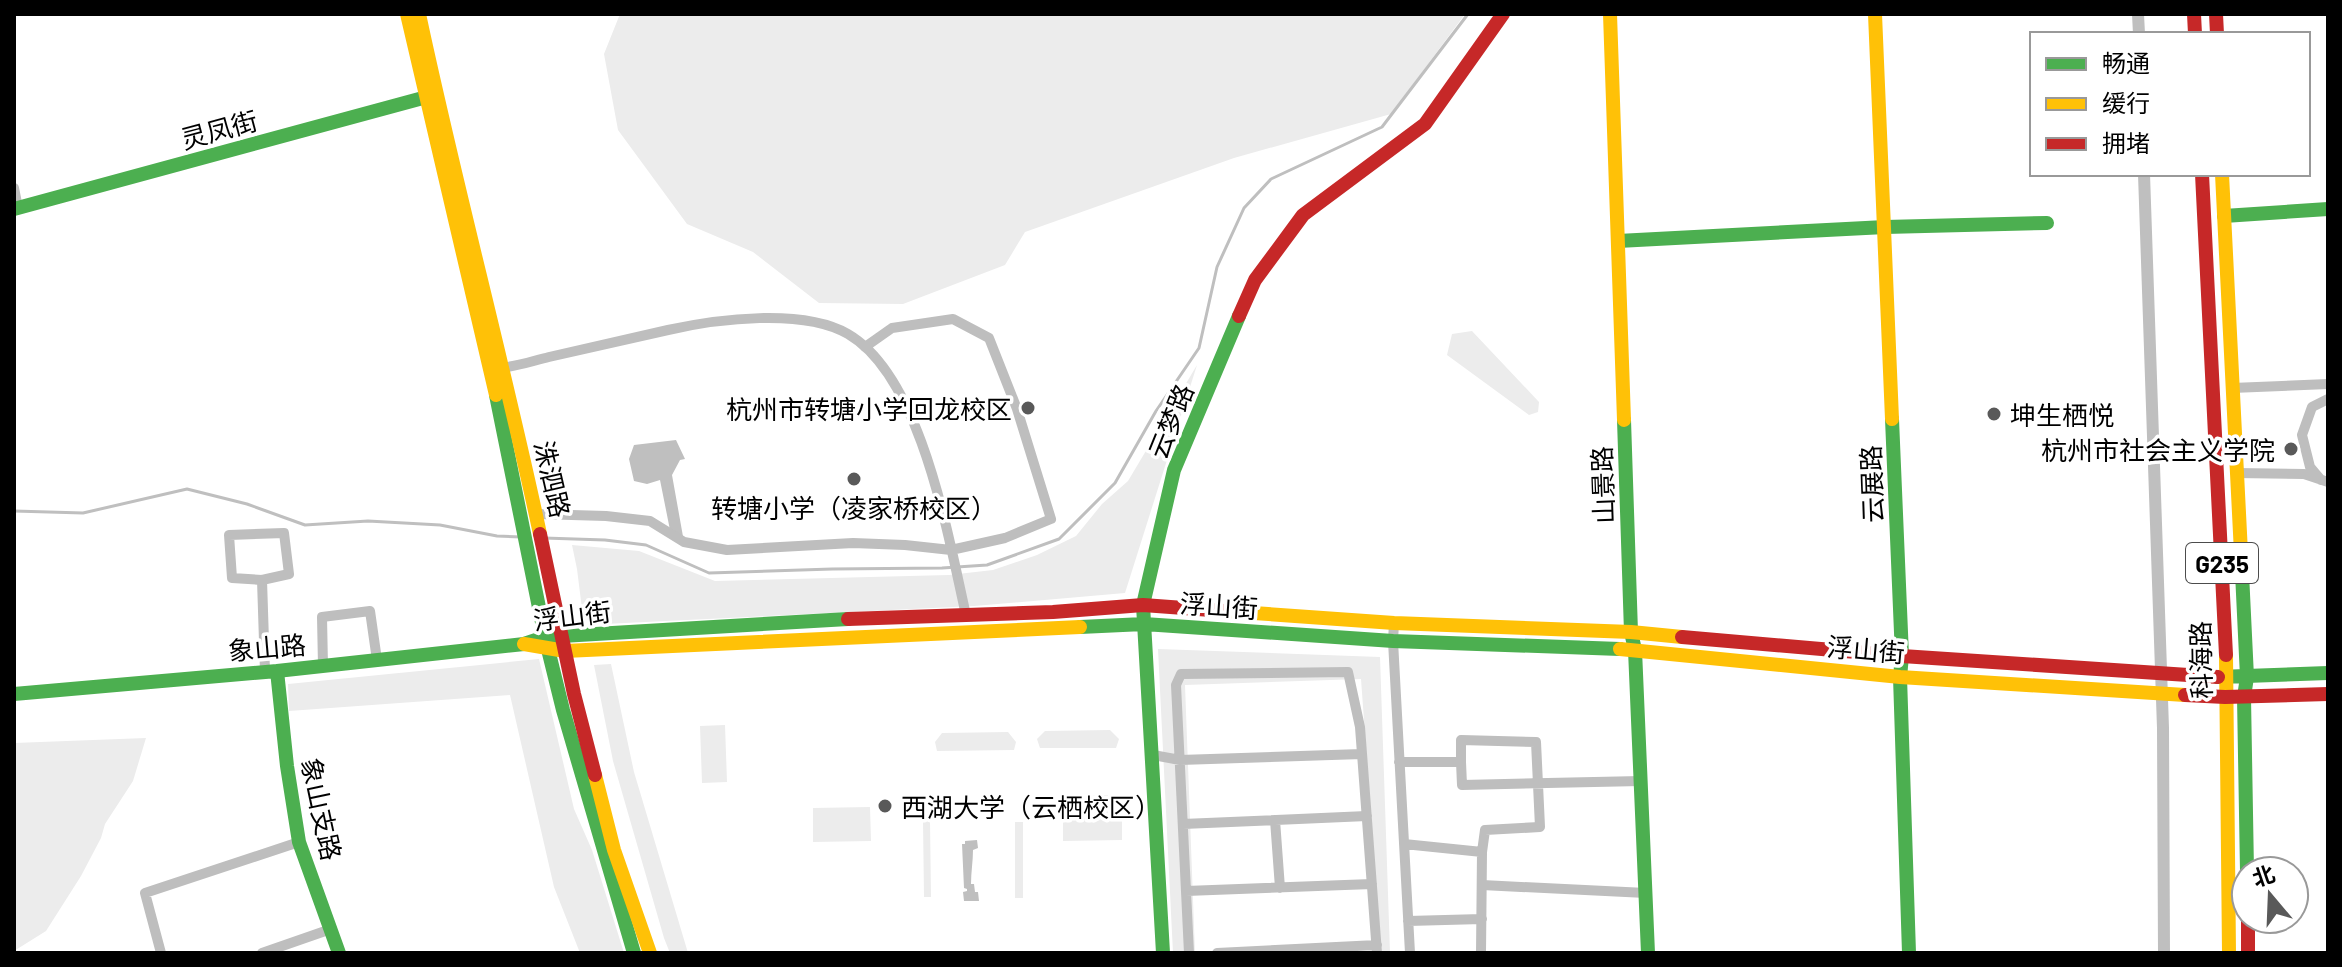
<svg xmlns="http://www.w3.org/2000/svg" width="2342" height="967" font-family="Barlow,'Noto Sans SC',sans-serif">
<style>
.green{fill:#ececec}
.water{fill:#bfbfbf}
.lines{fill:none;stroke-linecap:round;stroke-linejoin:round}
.stream{stroke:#bfbfbf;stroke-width:3}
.canal{stroke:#bfbfbf;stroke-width:12}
.street{stroke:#bebebe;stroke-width:10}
.fast{stroke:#4caf50;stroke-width:14}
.slow{stroke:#ffc107;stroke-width:14}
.jam{stroke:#c62828;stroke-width:14}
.poi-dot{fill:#595959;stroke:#fff;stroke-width:3}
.labels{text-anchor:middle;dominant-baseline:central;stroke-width:7;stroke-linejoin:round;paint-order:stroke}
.shield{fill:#fff;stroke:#4c4c4c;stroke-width:2}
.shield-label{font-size:24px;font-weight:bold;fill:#000}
.street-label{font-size:26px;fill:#000;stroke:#fff}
.poi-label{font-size:26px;fill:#000;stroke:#fff;text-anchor:end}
</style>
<rect width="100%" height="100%" fill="#fff"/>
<path class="green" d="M620,14H1465L1391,114L1234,158L1025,232L1005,265L903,304L819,303L753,252L687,224L618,130L604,54Z
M1472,331L1539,402L1538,412L1529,415L1447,355L1452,334Z
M1197,365L1125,593L974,606L584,625L577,569L572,545L639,551L715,581L949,575L993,570L1037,555L1076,536L1102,504L1128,481Z
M1158,649L1380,657L1390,953H1381L1361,679L1185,685L1195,953H1173Z
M539,659L574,809L592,850L624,953H580L554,887L510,695L289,711L288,684Z
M611,664L634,772L688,953H670L664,938L613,761L594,665Z
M725,725L727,782L702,783L700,726Z
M1110,730L1119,739L1116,748H1040L1037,739L1045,731Z
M1008,732L1016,742L1014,750L937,751L935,742L942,733Z
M146,738L133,781L105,824L101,838L81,876L46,931L14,951V743Z
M1122,795V840L1063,841V796Z
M870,807L871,841L813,842V808Z
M923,821H930L931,897H924Z
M1015,822H1023V898H1015Z"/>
<path class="water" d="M676,440L685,459L680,460L672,475L684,542L671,535L660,480L647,484L634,481L629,459L634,445Z
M977,840L978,848L973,850C973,861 971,872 971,884H974L975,892H978L979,901H964L963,892L967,891V889L964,888L962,844H965V841Z"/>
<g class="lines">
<path class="stream" d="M14,511L83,513L187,489L247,504L305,525L368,521L440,525L497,536L521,537
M544,538L605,540L646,545L709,573L832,569L942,568L987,565L1059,539L1115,483L1156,411L1199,348L1217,267L1244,208L1271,179L1382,127L1468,14"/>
<path class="canal" d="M2138,14L2139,34
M2144,174L2163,728L2164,953"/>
<path class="street" d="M14,188L18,208
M496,368C513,368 532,361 549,357C589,348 629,339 668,330C717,319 803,308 848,334C922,377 948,537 966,615
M2232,388L2328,384
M2236,473L2304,474L2328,482
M2321,480L2310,467L2302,435L2312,407L2328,399
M537,514L606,516L650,521L684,542L727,550L853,543L905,545L951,550L1005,538L1051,519L1017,409L989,338L953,319L892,328L865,347
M262,580L289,574L284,533L229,535L232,578L262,580L265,672
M1394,623L1393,641L1410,953
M323,666L322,617L370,611L377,660
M1153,755L1180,760L1362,754
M1399,762H1461L1462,785L1641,781
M1461,762V740L1536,742L1540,827L1485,830L1482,852L1481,953
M1275,820L1280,888
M1183,824L1367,816
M1404,844L1482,852
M1482,885L1646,893
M1186,891L1372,884
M1408,921L1482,919
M161,953L145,893L299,842
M262,953L331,929
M1189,953L1176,685L1181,674L1348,672L1360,727L1377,953
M1217,953L1377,945"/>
<path class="fast" d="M14,209L434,95
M2224,216L2328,209
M1618,241L1885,227L2047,223
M496,395L545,637L563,710L634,953
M1892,419L1902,656L1900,677L1909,953
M1624,420L1631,632L1635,650L1648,953
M2242,573L2247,677L2244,697L2247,871
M1080,627L1144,624L1393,641L1620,649
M277,671L287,766L299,842L339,953
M2218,677L2328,673
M14,694L277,671L524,644L545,637L848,619
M1163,953L1143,605L1174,470L1239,316"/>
<path class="slow" d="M407,14L496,395
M419,14C456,188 503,360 540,534
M1610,14L1624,420
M1875,14L1892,419
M2222,174L2242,573
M1225,611L1394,623L1631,632L1682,637
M524,644L565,651L1080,627
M1620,649L1900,677L2185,695
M2226,655L2229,953
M595,775L614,850L650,953"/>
<path class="jam" d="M2194,14L2195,34
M2216,14L2217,34
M2202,174L2226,655
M1239,316L1255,280L1303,215L1425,124L1503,14
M540,534L574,694L595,775
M848,619L1053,612L1143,605L1225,611
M1682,637L1902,656L2218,677
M2185,695L2225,697L2328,694
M2248,919V953"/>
</g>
<g class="poi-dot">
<circle cx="1028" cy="408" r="8"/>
<circle cx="1994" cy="414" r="8"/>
<circle cx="2291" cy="449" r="8"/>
<circle cx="854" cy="479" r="8"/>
<circle cx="885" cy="806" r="8"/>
</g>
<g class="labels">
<rect class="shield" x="2186" y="543" width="72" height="40" rx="6"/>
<g class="shield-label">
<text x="2222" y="563">G235</text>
</g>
<g class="street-label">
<text transform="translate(219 129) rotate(-15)">灵凤街</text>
<text transform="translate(1170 421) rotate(-68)">云梦路</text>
<text transform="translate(553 479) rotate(77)">洙泗路</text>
<text transform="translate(1871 484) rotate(-92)">云展路</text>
<text transform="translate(1602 485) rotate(-92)">山景路</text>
<text transform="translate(1219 605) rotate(4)">浮山街</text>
<text transform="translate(572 615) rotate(-7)">浮山街</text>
<text transform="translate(267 647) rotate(-5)">象山路</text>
<text transform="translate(1866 649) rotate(5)">浮山街</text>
<text transform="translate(2200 660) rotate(-91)">科海路</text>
<text transform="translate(322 809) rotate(78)">象山支路</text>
</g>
<g class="poi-label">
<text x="1012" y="408">杭州市转塘小学回龙校区</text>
<text x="2010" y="414" text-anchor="start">坤生栖悦</text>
<text x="2275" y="449">杭州市社会主义学院</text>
<text x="854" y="507" text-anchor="middle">转塘小学（凌家桥校区）</text>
<text x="901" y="806" text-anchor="start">西湖大学（云栖校区）</text>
</g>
</g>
<rect width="2342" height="967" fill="none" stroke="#000000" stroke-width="32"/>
<rect x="2030" y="32" width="280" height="144" fill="#ffffff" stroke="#999999" stroke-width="2"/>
<rect x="2046" y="58" width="40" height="12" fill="#4caf50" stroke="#999999" stroke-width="2"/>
<text x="2102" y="72" font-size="24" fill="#000000">畅通</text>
<rect x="2046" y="98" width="40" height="12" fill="#ffc107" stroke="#999999" stroke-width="2"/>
<text x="2102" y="112" font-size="24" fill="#000000">缓行</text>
<rect x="2046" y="138" width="40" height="12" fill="#c62828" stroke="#999999" stroke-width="2"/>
<text x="2102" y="152" font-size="24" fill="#000000">拥堵</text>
<g transform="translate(2270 895) rotate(341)"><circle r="38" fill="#ffffff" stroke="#999999" stroke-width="2"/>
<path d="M0-6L14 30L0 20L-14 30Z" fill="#595959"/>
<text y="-12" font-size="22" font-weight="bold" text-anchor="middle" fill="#000000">北</text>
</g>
</svg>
